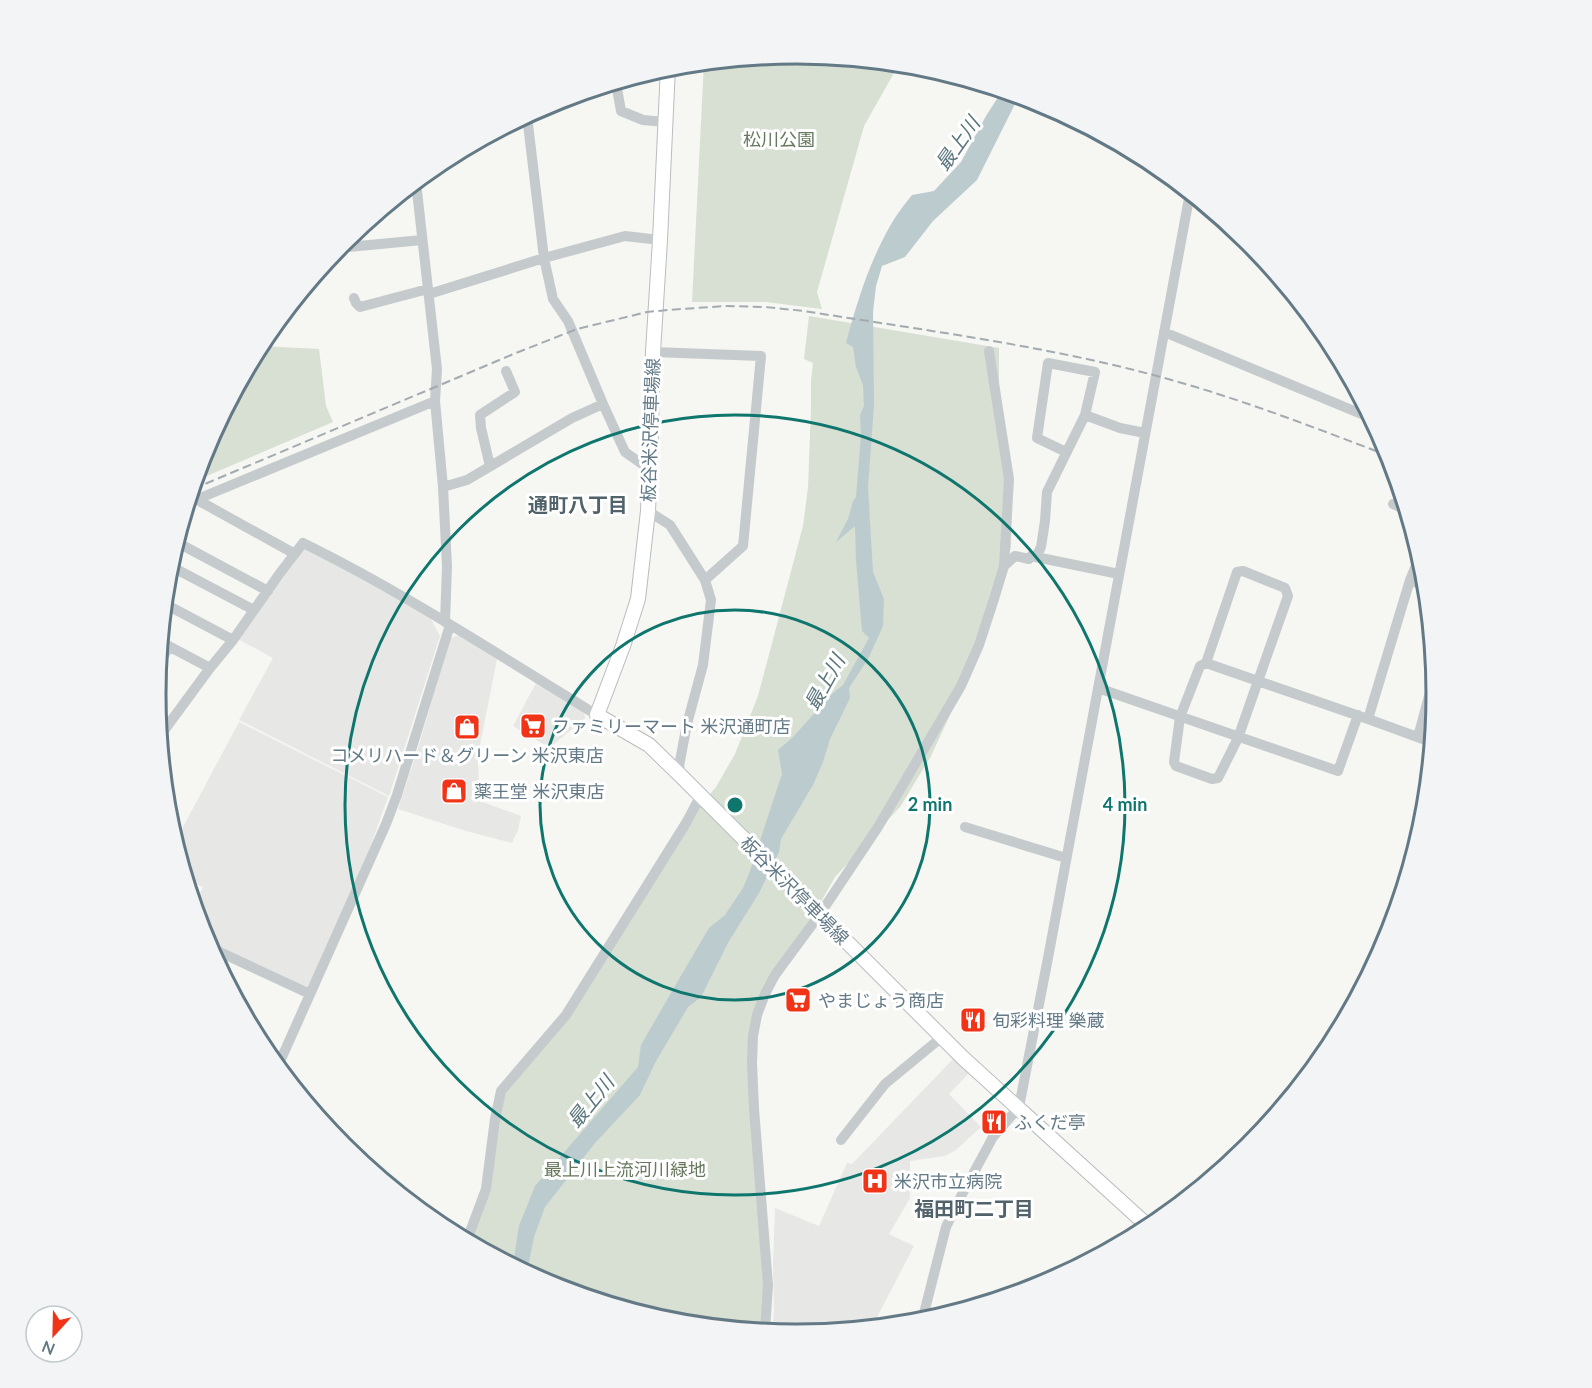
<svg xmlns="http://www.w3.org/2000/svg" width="1592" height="1388" font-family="Lato,'Noto Sans JP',sans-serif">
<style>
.built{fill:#e7e8e6}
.green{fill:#d8dfd3}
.water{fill:#bccbce}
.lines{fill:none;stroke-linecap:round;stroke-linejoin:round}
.major-casing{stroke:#b8bdc0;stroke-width:16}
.minor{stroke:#c5cacc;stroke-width:10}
.major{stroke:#fff;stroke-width:14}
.rail{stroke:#a3abb0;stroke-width:2;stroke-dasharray:9 4.5;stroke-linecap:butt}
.ring{fill:none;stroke:#0f766e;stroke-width:3}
.labels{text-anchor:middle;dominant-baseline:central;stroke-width:6;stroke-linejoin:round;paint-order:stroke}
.park-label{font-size:18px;fill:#66785e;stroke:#fff}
.street-label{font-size:18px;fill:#637a86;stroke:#fff}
.poi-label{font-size:18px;fill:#637a86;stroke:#fff;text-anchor:start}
.water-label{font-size:20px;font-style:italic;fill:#5a767c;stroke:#fff}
.neighbourhood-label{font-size:20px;font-weight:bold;fill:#51626a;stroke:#fff}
.rim{fill:none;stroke:#637a86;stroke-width:3}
.centre{fill:#0f766e;stroke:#fff;stroke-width:3}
.ring-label{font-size:18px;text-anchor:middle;font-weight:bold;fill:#0f766e;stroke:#fff;stroke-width:6;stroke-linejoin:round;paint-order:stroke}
</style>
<rect width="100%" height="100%" fill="#f6f6f2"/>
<path class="built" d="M305,547L430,617L440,636L389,796L239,720L273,658L236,638Z
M459,635L497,659L479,750L478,766L480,801L521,816L518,830L512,843L466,831L398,809L418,748L450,638Z
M536,683L584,711L585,718L553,745L543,744L513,726Z
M239,722L388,797L363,867L308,988L205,940L194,905L203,887L186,879L175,842Z
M955,1057L970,1072L949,1094L981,1127L956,1150L945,1156L910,1161V1198L889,1234L914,1246L872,1327L796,1334L772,1332L774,1312L773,1264L775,1208L819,1226L847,1163L852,1164Z"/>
<path class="green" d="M796,54L899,64L864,126L817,292L822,309L766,302H692L704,63Z
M809,316L999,348V399L1012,479L1011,547L982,646L931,756L900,807L835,877L810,921L753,1014L766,1285L762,1331L671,1322L551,1285L469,1241L504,1093L567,1016L700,806L716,787L735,754L758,696L803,526L808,487L811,410V381L813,363L804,359Z
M260,346L319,349L326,406L333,422L195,481L205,449Z"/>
<path class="water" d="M1002,91L1019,96L977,180L933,221L905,257L882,266L876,286L873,312L874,405L868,487L873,572L884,599L883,626L868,659L849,688L850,698L830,739L823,762L813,785L781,839L779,852L759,893L729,941L701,997L688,1007L655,1063L640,1095L595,1143L545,1207L534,1237L527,1272L513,1265L519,1226L535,1186L638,1067L641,1045L682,974L709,928L725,915L743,888L749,874L782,774L778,750L792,738L833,693L843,685L869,638L862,631L856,560L855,526L836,542L848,519L853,501L856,497L861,435L860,415L864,406L863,385L856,367L853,347L846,343C857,302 869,263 890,226C896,215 904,205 912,195L934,191L961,162L986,116Z"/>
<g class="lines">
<defs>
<path id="major" d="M668,67L660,240L653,352L650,467L648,511L638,599L623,646L597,715L649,745L682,777L963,1058L1149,1227"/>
</defs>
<use href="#major" class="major-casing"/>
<path class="minor" d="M616,83L621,111L643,120L665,122
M527,116L544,258L553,299L568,321L603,404L625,452L642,464L650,467
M416,182L437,369L435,401L443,487L447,566L445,622
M338,248L422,240
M429,294L544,258L625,236L660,240
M354,298L356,303L360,307L428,289
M1164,332L1371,418
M653,352L761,356L743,546L705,580
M1066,452L1037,438L1048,363L1095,372L1085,415L1120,428L1145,433
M490,466L481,428L480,415L515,392L506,371
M443,487L467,480L572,418L603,404
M201,502L295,554
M188,503L435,401
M1393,504L1406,510
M648,511L670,525L705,580L711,600L703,665L687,724L679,766L682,776
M182,545L268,591
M1036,557L1041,547L1045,521L1047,492L1085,415
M1004,566L1015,556L1029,559L1031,556L1119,574
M176,569L254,610
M1410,580L1425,586
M165,604L233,640
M161,642L210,668
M1206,663L1258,681L1288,596L1285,588L1243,571L1237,572L1206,663L1200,666L1180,717L1174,762L1176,766L1212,779L1218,778L1238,738L1258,681L1368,719L1431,742
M159,665L169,646
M1098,688L1338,771L1358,715
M1368,719L1410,580L1420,556
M160,736L210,668L233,640L280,573L303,543C405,593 500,656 597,715
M1418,737L1434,677
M965,827L1066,858
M209,947L310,994
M278,1066L386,824L397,795L450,625
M841,1140L885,1084L942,1037
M467,1240L486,1189L495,1119L501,1091L566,1015L686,823L701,795
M922,1321L946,1227L959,1200L993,1137L1019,1107L1048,958L1190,193
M765,1331L768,1285L754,1109L752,1063L753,1036L757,1015L765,994L775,975L820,914L878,827L961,686L979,645L994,599L1004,566L1009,479L989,351"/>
<use href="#major" class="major"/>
<path class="rail" d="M193,489L516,353L577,329L647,312L668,310L725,306L765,307L804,311C922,330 1042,345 1157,376C1236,397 1313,427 1389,456"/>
</g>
<g class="ring">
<circle cx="735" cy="805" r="195"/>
<circle cx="735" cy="805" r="390"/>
</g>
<defs>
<symbol id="supermarket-square" viewBox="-11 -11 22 22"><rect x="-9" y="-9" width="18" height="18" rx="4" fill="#f13318" stroke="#fff"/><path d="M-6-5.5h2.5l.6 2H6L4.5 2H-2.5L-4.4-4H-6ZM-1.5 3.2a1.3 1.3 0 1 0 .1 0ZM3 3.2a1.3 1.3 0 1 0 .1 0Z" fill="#fff"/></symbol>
<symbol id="shop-square" viewBox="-11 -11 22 22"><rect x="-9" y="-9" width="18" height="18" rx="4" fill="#f13318" stroke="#fff"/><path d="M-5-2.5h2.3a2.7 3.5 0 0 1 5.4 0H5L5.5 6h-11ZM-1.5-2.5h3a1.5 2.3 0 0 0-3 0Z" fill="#fff"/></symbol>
<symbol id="restaurant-square" viewBox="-11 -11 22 22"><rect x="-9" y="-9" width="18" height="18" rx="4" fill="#f13318" stroke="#fff"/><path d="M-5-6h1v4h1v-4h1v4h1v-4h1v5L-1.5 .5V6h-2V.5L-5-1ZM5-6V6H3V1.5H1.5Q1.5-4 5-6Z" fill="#fff"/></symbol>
<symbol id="hospital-square" viewBox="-11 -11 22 22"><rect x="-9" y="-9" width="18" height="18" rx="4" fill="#f13318" stroke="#fff"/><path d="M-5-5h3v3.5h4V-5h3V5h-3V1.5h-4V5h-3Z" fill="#fff"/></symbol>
</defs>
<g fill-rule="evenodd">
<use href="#supermarket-square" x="518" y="711" width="30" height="30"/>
<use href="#shop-square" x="452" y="712" width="30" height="30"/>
<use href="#shop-square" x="439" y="776" width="30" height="30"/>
<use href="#supermarket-square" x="783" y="985" width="30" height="30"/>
<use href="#restaurant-square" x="958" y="1005" width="30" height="30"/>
<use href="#restaurant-square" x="979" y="1107" width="30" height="30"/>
<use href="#hospital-square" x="860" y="1166" width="30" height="30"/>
</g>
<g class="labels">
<g class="park-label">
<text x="779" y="139">松川公園</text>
<text x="625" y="1169">最上川上流河川緑地</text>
</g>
<g class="street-label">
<text transform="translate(650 430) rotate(-88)">板谷米沢停車場線</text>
<text transform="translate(795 890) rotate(45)">板谷米沢停車場線</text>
</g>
<g class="poi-label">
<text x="552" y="726">ファミリーマート 米沢通町店</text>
<text x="467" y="755" text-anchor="middle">コメリハード＆グリーン 米沢東店</text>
<text x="474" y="791">薬王堂 米沢東店</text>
<text x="818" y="1000">やまじょう商店</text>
<text x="992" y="1020">旬彩料理 樂蔵</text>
<text x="1014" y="1122">ふくだ亭</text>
<text x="894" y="1181">米沢市立病院</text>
</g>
<g class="water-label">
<text transform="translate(957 143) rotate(-55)">最上川</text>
<text transform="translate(824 682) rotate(-61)">最上川</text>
<text transform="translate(590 1101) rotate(-51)">最上川</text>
</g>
<g class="neighbourhood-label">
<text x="578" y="504">通町八丁目</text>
<text x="974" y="1208">福田町二丁目</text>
</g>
</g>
<path d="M0 0H1592V1388H0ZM166 694a630 630 0 1 1 1260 0a630 630 0 1 1-1260 0Z" fill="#f3f4f5" fill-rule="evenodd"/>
<path class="rim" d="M166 694a630 630 0 1 1 1260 0a630 630 0 1 1-1260 0Z"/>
<circle cx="735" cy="805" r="9" class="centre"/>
<g class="ring-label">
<text x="930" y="811">2 min</text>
<text x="1125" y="811">4 min</text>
</g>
<g transform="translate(54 1334) rotate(202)"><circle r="28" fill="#ffffff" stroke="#c1cacf" stroke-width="1.5"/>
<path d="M0-4.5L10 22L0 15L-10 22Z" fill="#f13318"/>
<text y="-9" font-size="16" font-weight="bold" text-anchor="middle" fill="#637a86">N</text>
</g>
</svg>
